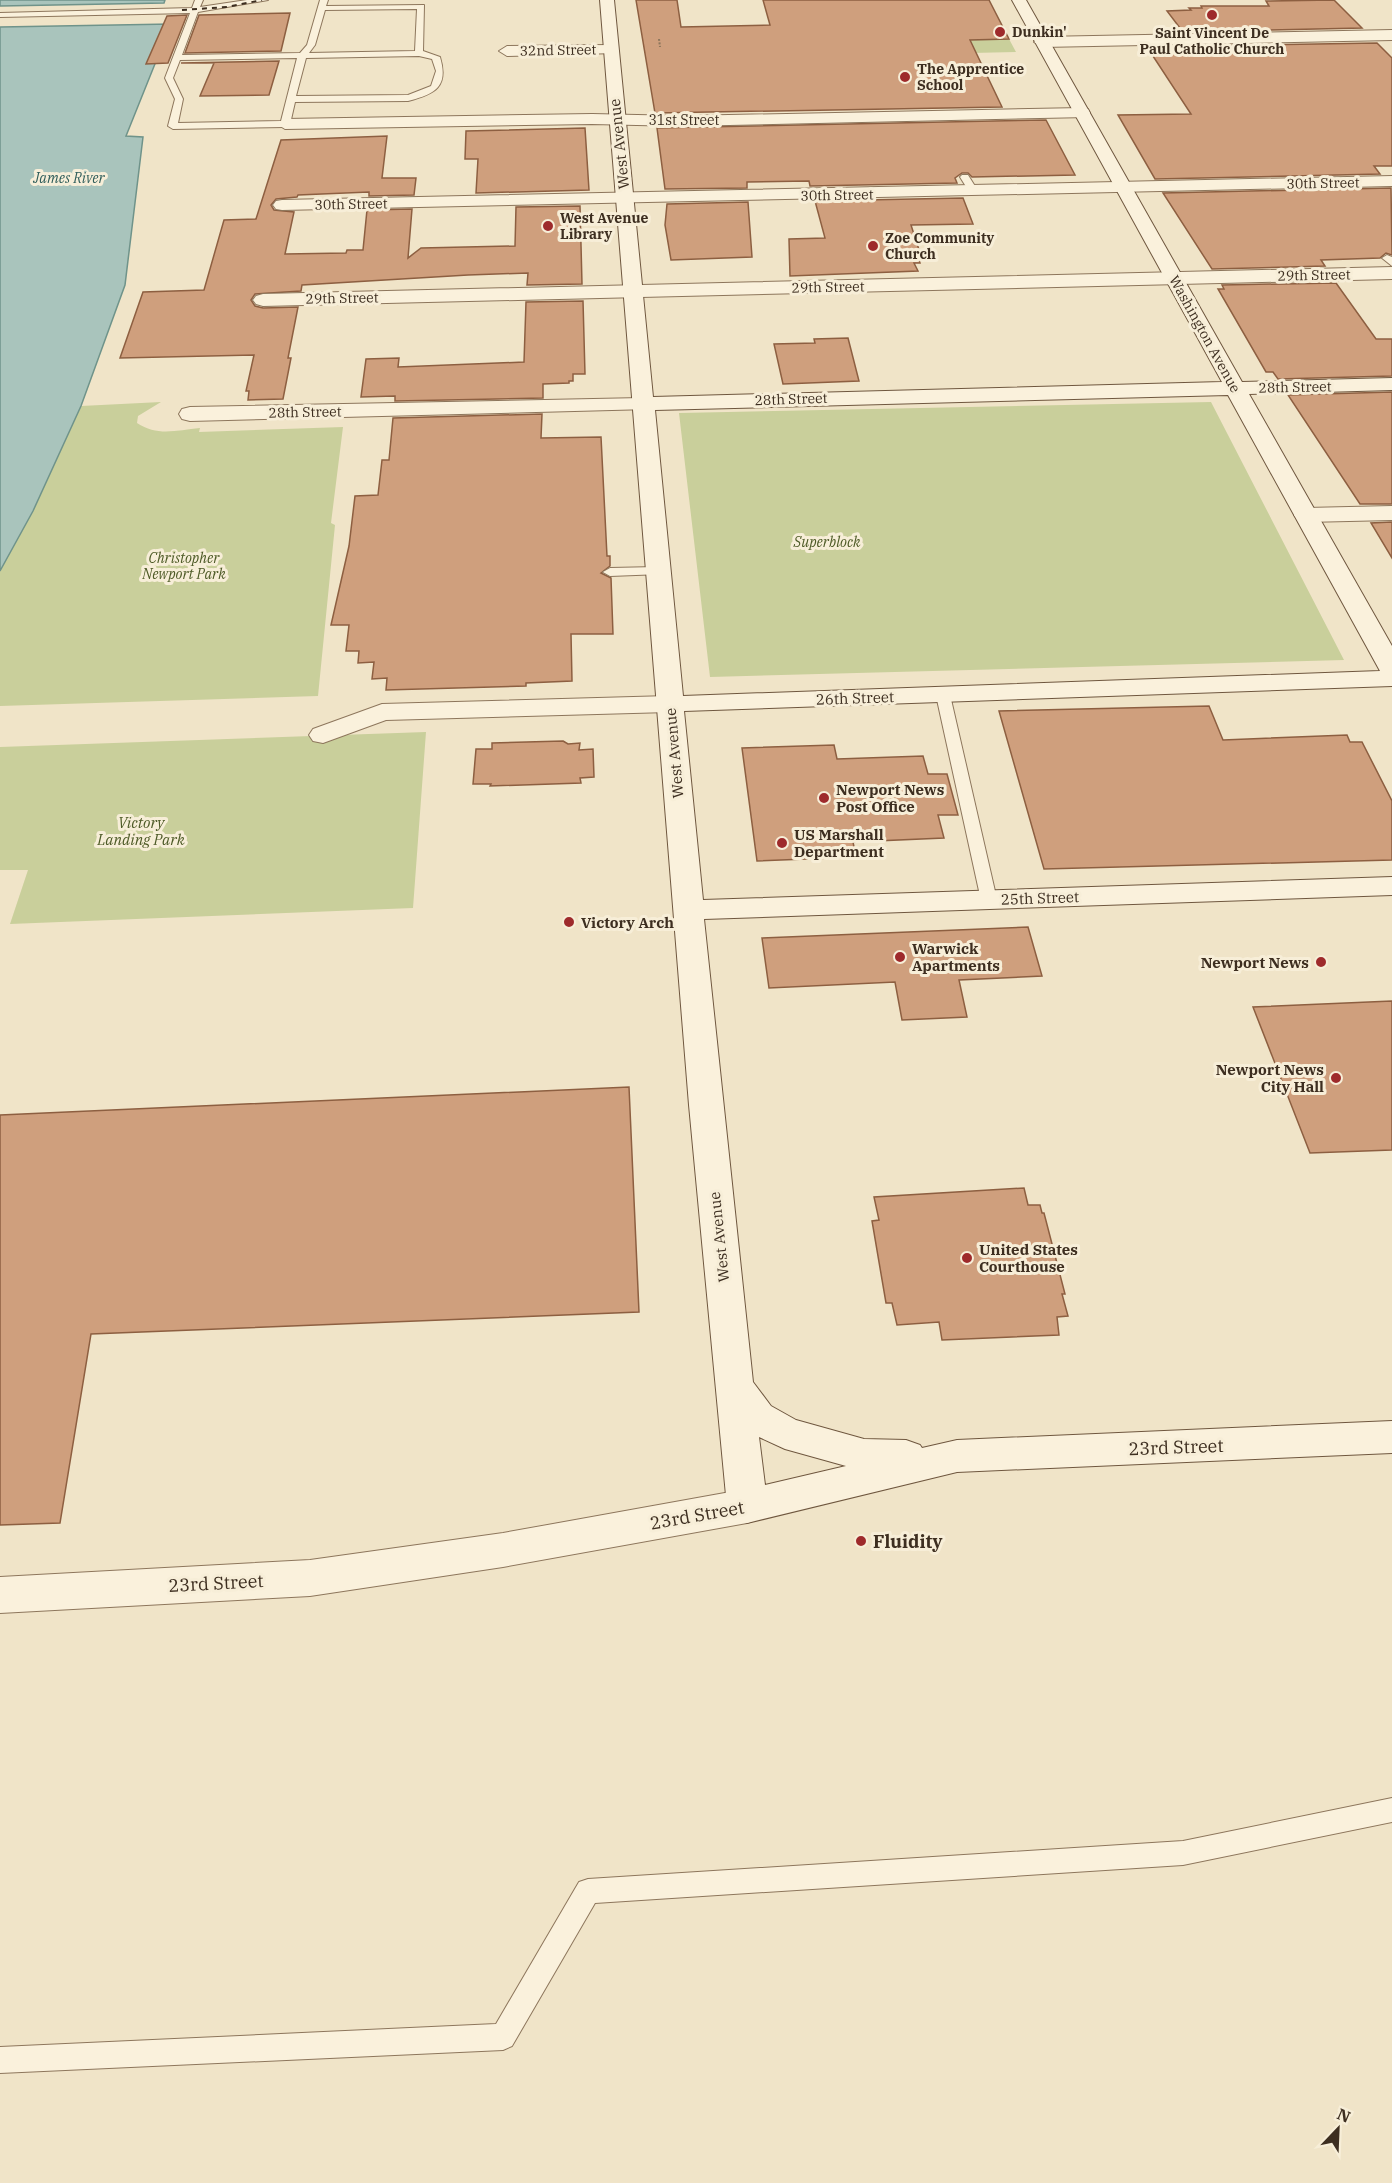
<svg xmlns="http://www.w3.org/2000/svg" width="1392" height="2183" font-family="'IBM Plex Serif',serif">
<style>
.green{fill:#c9cf9b}
.water{fill:#a9c4bc;stroke:#6f938a;stroke-width:1.5}
.building{fill:#cf9f7d;stroke:#8d5f41;stroke-width:1.5}
.lines{fill:none;stroke-linecap:round;stroke-linejoin:round}
.lane-casing{stroke:#8d765c;stroke-width:2}
.street-casing{stroke:#8d765c;stroke-width:2}
.secondary-casing{stroke:#6f573f;stroke-width:2}
.path{stroke:#8d765c;stroke-width:2;stroke-dasharray:2 1.5;stroke-linecap:butt}
.lane{fill:#faf1dc;fill-rule:evenodd}
.street{fill:#faf1dc;fill-rule:evenodd}
.secondary{fill:#faf1dc;fill-rule:evenodd}
.rail{stroke:#3d2e20;stroke-width:2;stroke-dasharray:5 5;stroke-linecap:butt}
.poi-dot{fill:#9e2a2b;stroke:#f7eed8;stroke-width:2}
.labels{text-anchor:middle;dominant-baseline:central;stroke-width:6;stroke-linejoin:round;paint-order:stroke}
.far-poi-label{font-size:14px;font-weight:bold;fill:#3d2e20;stroke:#f7eed8;text-anchor:start}
.far-street-label{font-size:14px;fill:#3d2e20;stroke:#f7eed8}
.far-water-label{font-size:14px;font-style:italic;fill:#2f5d5a;stroke:#f7eed8}
.far-park-label{font-size:14px;font-style:italic;fill:#4d5a26;stroke:#f7eed8}
.street-label{font-size:15px;fill:#3d2e20;stroke:#f7eed8}
.poi-label{font-size:15px;font-weight:bold;fill:#3d2e20;stroke:#f7eed8;text-anchor:start}
.park-label{font-size:15px;font-style:italic;fill:#4d5a26;stroke:#f7eed8}
.near-street-label{font-size:18px;fill:#3d2e20;stroke:#f7eed8}
.near-poi-label{font-size:18px;font-weight:bold;fill:#3d2e20;stroke:#f7eed8;text-anchor:start}
</style>
<rect width="100%" height="100%" fill="#f0e4c8"/>
<path class="green" d="M965,39H1009L1016,52L971,53Z
M161,402L138,416L137,423C158,437 177,430 200,428L199,432L343,427L331,523L335,525L318,696L0,706V571L33,511L81,406Z
M1211,402L1344,660L710,677L679,413Z
M426,732L413,908L10,924L28,870H0V747Z"/>
<path class="water" d="M0,0H165L164,3L0,6Z
M171,24L126,136L143,137L125,285L81,406L33,511L0,571V27Z"/>
<path class="building" d="M636,0H677L681,27L770,25L763,0H989L1009,39L970,40L1002,107L655,113Z
M1334,0L1362,28L1183,32L1167,11L1191,10L1189,8H1202L1201,6H1269L1266,1Z
M290,13L281,51L185,53L199,15Z
M187,15L168,63L146,64L167,16Z
M1377,43L1392,58V166H1374L1380,174L1155,179L1118,115L1191,114L1147,47Z
M279,61L269,95L200,96L214,63H181Z
M1046,120L1075,175L972,177L968,173H962L955,178L957,183L810,186L809,181L747,182V188L665,189L657,128Z
M585,128L589,190L476,193L478,159H465L466,131Z
M387,136L382,178H416L414,195L369,196V192L298,195L297,197L276,199L271,205L274,210L294,212L285,254L346,253L347,250H363L367,210L412,209L408,258L421,248L515,246L516,207L580,206L582,284L527,285L528,273L468,275L302,285L301,291L255,294L251,300L255,306L263,308L298,307L288,358H291L283,399L248,400L249,391H246L254,355L120,358L143,292L204,290L224,220L256,219L281,140Z
M1391,188L1392,255L1386,253L1380,258L1321,260L1325,266L1212,269L1163,193Z
M963,198L973,224L911,225L921,256H918L920,263H914L918,271L790,276L789,239L825,238L815,201Z
M748,202L752,257L671,260L665,225L667,204Z
M1336,283L1376,339H1392V376L1278,379L1273,372H1266L1218,289H1224L1222,285Z
M583,301L585,374H573V381H569V383L543,384V398L395,401V396L361,397L366,359L399,358L398,367L524,362L526,302Z
M848,338L859,381L783,384L774,344L815,343L814,339Z
M1392,392V504H1360L1288,395Z
M542,414L541,438L601,437L607,556H610V566L601,573L611,578L613,634H571L572,681L526,683V686L386,690L387,678L372,679L374,662L358,663L359,651H346L349,625H331L349,546L355,496L378,495L382,460H389L393,418Z
M1392,522V558L1371,523Z
M1209,706L1223,740L1347,735L1350,742H1362L1392,801V860L1044,869L999,711Z
M563,741L568,744L580,743L579,750L593,749L594,777L580,778L581,783L490,786L491,784H473L476,749H492V743Z
M834,745L837,759L923,756L928,774H947L958,815H938L944,838L853,842L856,857L757,861L742,748Z
M1028,927L1042,976L959,980L967,1017L902,1020L895,982L769,988L762,938Z
M1392,1001V1150L1310,1153L1253,1007Z
M629,1087L639,1312L91,1334L60,1523L0,1525V1115Z
M1024,1188L1028,1205H1040L1042,1213H1044L1065,1294H1062L1068,1316L1057,1317L1059,1335L942,1340L939,1322L897,1325L892,1303H886L872,1221L879,1220L874,1197Z"/>
<g class="lines">
<defs>
<path id="lane" d="M195,0H203L200,7L247,0H268L198,12L182,55L300,53L307,45L320,0H328L326,6L424,5L423,51L440,57C449,87 435,94 408,101L295,102L290,124L285,127L173,129L168,126L175,99L165,78L190,13L0,17V13L192,8ZM417,9L415,51L309,53L315,45L325,10ZM419,56L432,59L436,71L431,86L408,95L296,96L306,58ZM297,58L281,121L178,123L183,99L173,78L180,60Z
M962,175H968L978,191L976,193H970L960,177Z
M1387,255L1392,257V266L1382,258Z
M657,567L662,568L664,571L662,574L610,576L603,572L610,568Z
M943,691L950,695L997,900L989,905L981,900L936,695Z
M1392,1798V1822L1183,1865L595,1903L512,2046L503,2050L0,2073V2047L496,2024L579,1882L588,1879L1183,1841Z"/>
<path id="street" d="M1392,30V40L1042,47L1034,42L1042,37Z
M610,45L616,47L618,50L616,53L507,56L499,51L507,46Z
M1082,108L1088,109L1090,113L1088,117L682,126L592,124L285,129L277,124L285,119L592,114L682,116Z
M1392,176V186L282,210L276,209L273,205L276,201L282,200Z
M1392,267V279L263,306L256,304L253,300L256,296L263,294Z
M642,398L650,399L653,404L650,409L190,421L182,419L179,414L182,409L190,407Z
M1392,506V520L1306,522L1298,520L1294,515L1298,510L1306,508Z
M669,696L678,698L682,704L678,710L669,712L386,720L323,743L313,741L309,735L313,729L382,704Z
M747,1489L761,1494L767,1506L761,1518L747,1523L503,1567L310,1596L0,1613V1577L310,1560L503,1533Z"/>
<path id="secondary" d="M600,0H614L653,397L1222,382L1012,0H1026L1242,382L1392,378V390L1249,394L1392,646V686L684,711L703,900L1392,877V895L704,919L753,1382L771,1406L796,1420L864,1439L906,1440L920,1445L922,1448L957,1440L1392,1421V1453L957,1472L747,1523L733,1518L727,1506L689,1105ZM1228,395L1380,671L683,696L655,410ZM759,1437L785,1449L846,1466L765,1485Z"/>
</defs>
<use href="#lane" class="lane-casing"/>
<use href="#street" class="street-casing"/>
<use href="#secondary" class="secondary-casing"/>
<path class="path" d="M659,39L660,47"/>
<use href="#lane" class="lane"/>
<use href="#street" class="street"/>
<use href="#secondary" class="secondary"/>
<path class="rail" d="M182,10L227,7L262,0"/>
</g>
<g class="poi-dot">
<circle cx="1212" cy="15" r="6"/>
<circle cx="1000" cy="32" r="6"/>
<circle cx="905" cy="77" r="6"/>
<circle cx="548" cy="226" r="6"/>
<circle cx="873" cy="246" r="6"/>
<circle cx="824" cy="798" r="6"/>
<circle cx="782" cy="843" r="6"/>
<circle cx="569" cy="922" r="6"/>
<circle cx="900" cy="957" r="6"/>
<circle cx="1321" cy="962" r="6"/>
<circle cx="1336" cy="1078" r="6"/>
<circle cx="967" cy="1258" r="6"/>
<circle cx="861" cy="1541" r="6"/>
</g>
<g class="labels">
<g class="far-poi-label">
<text x="1012" y="32">Dunkin'</text>
<text x="1212" y="33" text-anchor="middle">Saint Vincent De<tspan x="1212" dy="16">Paul Catholic Church</tspan></text>
<text x="917" y="69">The Apprentice<tspan x="917" dy="16">School</tspan></text>
<text x="560" y="218">West Avenue<tspan x="560" dy="16">Library</tspan></text>
<text x="885" y="238">Zoe Community<tspan x="885" dy="16">Church</tspan></text>
</g>
<g class="far-street-label">
<text transform="translate(558 50) rotate(-1)">32nd Street</text>
<text x="684" y="120">31st Street</text>
<text transform="translate(1323 183) rotate(-1)">30th Street</text>
<text transform="translate(837 195) rotate(-1)">30th Street</text>
<text transform="translate(351 204) rotate(-1)">30th Street</text>
<text transform="translate(1314 275) rotate(-1)">29th Street</text>
<text transform="translate(828 287) rotate(-1)">29th Street</text>
<text transform="translate(342 298) rotate(-1)">29th Street</text>
<text transform="translate(1205 334) rotate(61)">Washington Avenue</text>
<text transform="translate(1295 387) rotate(-1)">28th Street</text>
<text transform="translate(791 399) rotate(-2)">28th Street</text>
<text transform="translate(305 412) rotate(-1)">28th Street</text>
</g>
<g class="far-water-label">
<text x="69" y="178">James River</text>
</g>
<g class="far-park-label">
<text x="827" y="542">Superblock</text>
<text x="184" y="558">Christopher<tspan x="184" dy="16">Newport Park</tspan></text>
</g>
<g class="street-label">
<text transform="translate(619 144) rotate(-96)">West Avenue</text>
<text transform="translate(855 698) rotate(-2)">26th Street</text>
<text transform="translate(674 753) rotate(-95)">West Avenue</text>
<text transform="translate(1040 898) rotate(-2)">25th Street</text>
<text transform="translate(719 1237) rotate(-96)">West Avenue</text>
</g>
<g class="poi-label">
<text x="836" y="789">Newport News<tspan x="836" dy="17">Post Office</tspan></text>
<text x="794" y="834">US Marshall<tspan x="794" dy="17">Department</tspan></text>
<text x="581" y="922">Victory Arch</text>
<text x="912" y="948">Warwick<tspan x="912" dy="17">Apartments</tspan></text>
<text x="1309" y="962" text-anchor="end">Newport News</text>
<text x="1324" y="1069" text-anchor="end">Newport News<tspan x="1324" dy="17">City Hall</tspan></text>
<text x="979" y="1249">United States<tspan x="979" dy="17">Courthouse</tspan></text>
</g>
<g class="park-label">
<text x="141" y="822">Victory<tspan x="141" dy="17">Landing Park</tspan></text>
</g>
<g class="near-street-label">
<text transform="translate(1176 1447) rotate(-2)">23rd Street</text>
<text transform="translate(697 1515) rotate(-10)">23rd Street</text>
<text transform="translate(216 1583) rotate(-3)">23rd Street</text>
</g>
<g class="near-poi-label">
<text x="873" y="1541">Fluidity</text>
</g>
</g>
<g transform="translate(1338 2129) rotate(23)" stroke="#f7eed8" stroke-width="4.5" paint-order="stroke">
<path d="M0-4.5L10 22L0 15L-10 22Z" fill="#3d2e20"/>
<text y="-9" font-size="16" font-weight="bold" text-anchor="middle" fill="#3d2e20">N</text>
</g>
</svg>
